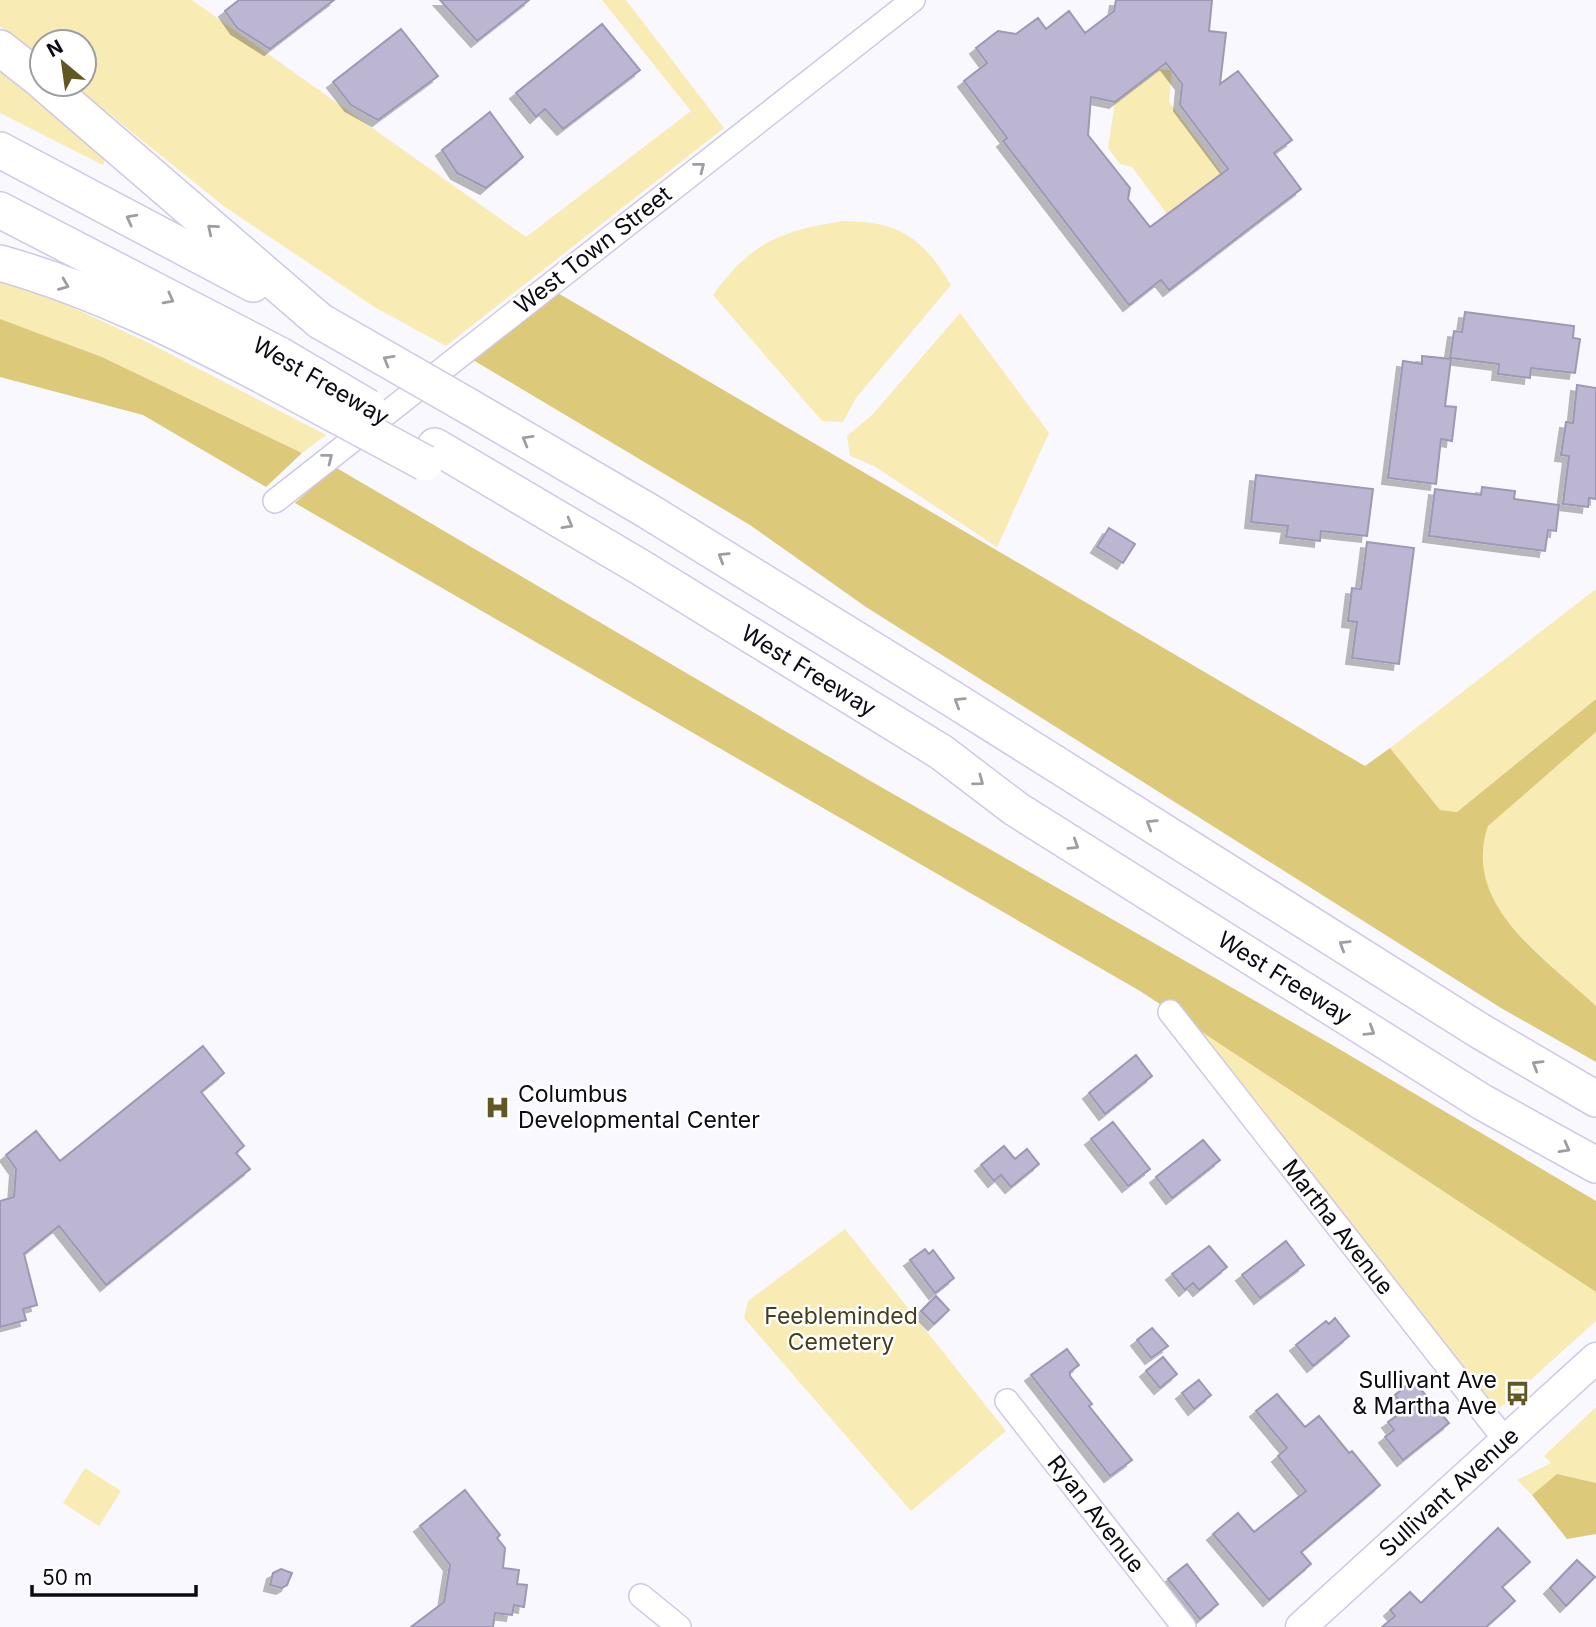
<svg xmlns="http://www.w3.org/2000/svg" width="1596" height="1627" font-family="Inter,sans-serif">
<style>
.green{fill:#f8ebb3}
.forest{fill:#dcc979}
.building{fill:#bcb6d3;stroke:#9d98b4;stroke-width:2;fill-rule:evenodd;filter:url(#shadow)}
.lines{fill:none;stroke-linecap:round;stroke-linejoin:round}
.minor-casing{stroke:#cec9e6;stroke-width:26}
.major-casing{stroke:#cec9e6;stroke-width:33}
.highway-casing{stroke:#cec9e6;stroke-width:38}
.minor{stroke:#fff;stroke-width:23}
.major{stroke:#fff;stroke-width:30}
.highway{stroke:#fff;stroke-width:35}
.highway-bridge-casing{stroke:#cec9e6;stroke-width:38;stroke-linecap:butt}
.highway-bridge{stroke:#fff;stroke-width:35}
.oneway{stroke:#9e9da1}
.labels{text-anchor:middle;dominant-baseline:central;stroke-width:5;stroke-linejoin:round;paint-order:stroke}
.street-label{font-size:23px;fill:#0c0a13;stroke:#fff}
.poi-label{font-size:23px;fill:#0c0a13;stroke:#fff;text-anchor:start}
.park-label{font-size:23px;fill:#463e1b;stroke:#fff}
</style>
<defs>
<filter id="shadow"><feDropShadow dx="-6" dy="6" stdDeviation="0" flood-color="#0004"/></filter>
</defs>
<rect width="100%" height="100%" fill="#f9f8fe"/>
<path class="green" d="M0,0H192L526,237L691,111L602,0H626L724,128L446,346L376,308L225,207L72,84H84V42H42V60L0,26Z
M0,64L110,149L103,165L0,113Z
M1158,69L1172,70L1169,102L1227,180L1167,214L1132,167L1120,164L1108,148L1115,102Z
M844,221C900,222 922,237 951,285L856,398L843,422L822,421L713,295C750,243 782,230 844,221Z
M0,278L24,285L149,343L326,435L302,453L102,357L0,319Z
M960,313L1049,433L997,547L874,466L850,456L847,436L873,414Z
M1596,589V699L1457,812L1439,810L1390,748Z
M1596,732V1006C1545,958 1461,905 1488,826Z
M1200,1030L1596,1292V1321L1497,1410Z
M845,1229L1006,1431L911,1511L744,1318L748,1301Z
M1596,1407V1483L1557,1474L1532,1495L1517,1480L1551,1463L1544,1456Z
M85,1468L121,1491L99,1526L63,1503Z"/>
<path class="forest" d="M556,292L1365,766L1390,748L1440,810L1457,812L1596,699V732L1488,826C1461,905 1545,958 1596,1006V1062L1501,1008L866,607L750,525L473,360Z
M0,319L102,357L302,453L266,487L143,415L0,377Z
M335,467L867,779L1334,1046L1596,1201V1292L1140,991L295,503Z
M1557,1474L1596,1483V1534L1567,1539L1532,1495Z"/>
<path class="building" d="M239,0H334L270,49L237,28L225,11Z
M440,0H529L477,41Z
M1116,0H1212L1209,31L1226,33L1220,84L1238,71L1292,140L1274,153L1301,189L1169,290L1161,280L1129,305L1003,141L1007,138L964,81L987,63L976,48L998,31L1016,34L1038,18L1046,29L1069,11L1085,33L1114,11ZM1166,63L1182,84L1180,105L1228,169L1150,227L1128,199L1130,188L1088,135L1091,97L1115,102Z
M602,24L640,70L563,129L545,109L536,117L516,93Z
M401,29L438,76L378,120L351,105L333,82Z
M490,112L523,157L486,188L457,173L442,150Z
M1465,312L1574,326L1573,338L1580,339L1575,373L1531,368L1530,378L1498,374L1499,364L1450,358L1454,331L1462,332Z
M1422,356L1451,359L1445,406L1456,407L1452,441L1441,439L1436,484L1388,478L1403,361L1422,364Z
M1577,385L1596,388V499L1589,498L1588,507L1563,504L1569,456L1561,455L1566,422L1573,423Z
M1256,475L1373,489L1367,536L1321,531L1320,541L1286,537L1288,526L1251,522Z
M1482,487L1515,491L1514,499L1559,505L1556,531L1548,530L1545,551L1429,536L1435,489L1481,495Z
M1109,528L1135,544L1123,563L1097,547Z
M1367,542L1414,548L1399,664L1352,658L1357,622L1348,621L1352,588L1361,589Z
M203,1046L224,1073L201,1092L244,1146L236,1153L250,1169L106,1285L59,1226L24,1254L37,1305L23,1309L26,1320L0,1327V1201L14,1197L16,1169L6,1155L36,1131L60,1161Z
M1136,1055L1152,1076L1105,1114L1089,1093Z
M1113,1122L1150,1169L1128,1186L1091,1139Z
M1203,1140L1220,1160L1172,1198L1156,1177Z
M1004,1146L1015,1159L1027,1149L1039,1164L1011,1187L1001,1175L994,1181L981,1165Z
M1286,1241L1304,1265L1260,1298L1242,1275Z
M1209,1246L1227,1267L1199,1290L1193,1283L1185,1290L1172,1274Z
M925,1249L929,1254L933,1250L954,1278L935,1293L910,1260Z
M936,1296L949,1310L934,1324L921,1311Z
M1335,1318L1349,1336L1313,1366L1296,1345L1326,1321L1329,1324Z
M1152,1328L1168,1346L1151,1358L1137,1340Z
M1067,1349L1079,1365L1070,1372V1376L1092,1404L1089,1406L1132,1460L1110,1476L1031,1375Z
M1163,1357L1177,1374L1160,1388L1146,1371Z
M1199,1380L1211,1395L1194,1409L1182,1393Z
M1413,1380L1449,1423L1403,1460L1385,1437L1394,1430L1388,1422L1406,1409L1395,1395Z
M1277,1394L1305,1427L1319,1416L1349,1453L1352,1451L1380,1485L1301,1552L1311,1564L1269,1600L1213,1534L1238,1513L1254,1532L1306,1491L1278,1456L1287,1448L1256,1411Z
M465,1490L500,1535L497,1538L505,1548L503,1568L519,1570L517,1584L527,1585L524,1607L514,1605L512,1615L495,1613L493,1627H411L444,1602L450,1565L420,1526Z
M1498,1528L1530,1562L1502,1587L1515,1601L1486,1627H1382L1395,1616L1390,1610L1410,1592L1421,1603Z
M1577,1560L1595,1577L1566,1606L1550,1588Z
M1187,1564L1218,1604L1200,1619L1168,1579Z
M281,1569L292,1573L287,1585L282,1588L270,1585L273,1573Z"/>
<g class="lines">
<defs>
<path id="minor" d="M275,501L913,0
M1170,1012L1506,1441
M1007,1401L1184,1627
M641,1596L679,1627"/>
<g id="major">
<path id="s1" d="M1301,1627L1596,1358"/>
</g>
<g id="highway">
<path d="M0,48L42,81"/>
<path d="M45,84L320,321"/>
<path d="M0,150L253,284"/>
<path d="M0,210L280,355"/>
<path d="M0,263C93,289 181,333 267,378"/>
<path d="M468,406L648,511L951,698L1480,1031L1596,1099"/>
<path id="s2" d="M435,446L640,567L941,752L1016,809L1482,1102L1596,1165"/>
</g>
</defs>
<use href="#minor" class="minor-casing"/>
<use href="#major" class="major-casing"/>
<use href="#highway" class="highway-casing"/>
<use href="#minor" class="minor"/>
<use href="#major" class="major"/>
<use href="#highway" class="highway"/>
<defs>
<path id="highway-bridge" d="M320,321L468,406
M280,355L368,407
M267,378L425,463"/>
</defs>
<use href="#highway-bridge" class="highway-bridge-casing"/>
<use href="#highway-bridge" class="highway-bridge"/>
</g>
<defs><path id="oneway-chevron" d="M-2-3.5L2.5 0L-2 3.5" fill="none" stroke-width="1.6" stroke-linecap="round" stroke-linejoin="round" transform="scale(1.75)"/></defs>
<g class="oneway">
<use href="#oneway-chevron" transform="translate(700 167) rotate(-38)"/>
<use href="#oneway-chevron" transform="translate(131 219) rotate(-152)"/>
<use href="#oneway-chevron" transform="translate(212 229) rotate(-140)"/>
<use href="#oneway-chevron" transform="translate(64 285) rotate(22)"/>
<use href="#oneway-chevron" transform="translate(169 299) rotate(28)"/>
<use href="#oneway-chevron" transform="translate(388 360) rotate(-150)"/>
<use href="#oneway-chevron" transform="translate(527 440) rotate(-150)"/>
<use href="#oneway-chevron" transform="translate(328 458) rotate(-38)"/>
<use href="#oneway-chevron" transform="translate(568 524) rotate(30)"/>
<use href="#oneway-chevron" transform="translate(723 557) rotate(-148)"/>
<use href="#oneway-chevron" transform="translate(959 702) rotate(-148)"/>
<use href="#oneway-chevron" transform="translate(979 781) rotate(37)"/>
<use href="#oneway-chevron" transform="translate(1151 824) rotate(-148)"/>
<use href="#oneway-chevron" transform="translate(1074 845) rotate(32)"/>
<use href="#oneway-chevron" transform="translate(1344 945) rotate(-148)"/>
<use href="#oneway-chevron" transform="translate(1370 1031) rotate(32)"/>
<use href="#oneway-chevron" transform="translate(1537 1065) rotate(-149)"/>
<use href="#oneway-chevron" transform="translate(1565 1148) rotate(29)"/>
</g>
<defs>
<symbol id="hospital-bare" viewBox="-9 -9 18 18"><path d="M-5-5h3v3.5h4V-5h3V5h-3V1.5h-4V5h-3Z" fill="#625723" stroke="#fff" stroke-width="2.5" paint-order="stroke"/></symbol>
<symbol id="bus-bare" viewBox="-9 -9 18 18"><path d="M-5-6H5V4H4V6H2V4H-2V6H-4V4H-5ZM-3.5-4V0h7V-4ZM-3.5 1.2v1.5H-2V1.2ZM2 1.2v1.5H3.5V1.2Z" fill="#625723" stroke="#fff" stroke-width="2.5" paint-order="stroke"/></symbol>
</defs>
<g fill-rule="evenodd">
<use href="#hospital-bare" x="480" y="1090" width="35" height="35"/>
<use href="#bus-bare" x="1500" y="1376" width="35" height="35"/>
</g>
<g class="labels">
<g class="street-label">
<text transform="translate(593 250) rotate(-38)">West Town Street</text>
<text transform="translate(321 381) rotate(30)">West Freeway</text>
<text stroke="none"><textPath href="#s2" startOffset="436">West Freeway</textPath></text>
<text stroke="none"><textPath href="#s2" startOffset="1003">West Freeway</textPath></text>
<text transform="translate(1338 1227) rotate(52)">Martha Avenue</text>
<text stroke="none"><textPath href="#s1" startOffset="200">Sullivant Avenue</textPath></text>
<text transform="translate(1096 1514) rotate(52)">Ryan Avenue</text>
</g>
<g class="poi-label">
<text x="518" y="1094">Columbus<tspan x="518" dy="26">Developmental Center</tspan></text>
<text x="1497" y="1380" text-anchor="end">Sullivant Ave<tspan x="1497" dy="26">&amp; Martha Ave</tspan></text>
</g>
<g class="park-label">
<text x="841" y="1316">Feebleminded<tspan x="841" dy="26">Cemetery</tspan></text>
</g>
</g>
<g transform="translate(63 63) rotate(331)"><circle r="33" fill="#ffffff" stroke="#9e9da1" stroke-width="2"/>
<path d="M0-5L12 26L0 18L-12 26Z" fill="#625723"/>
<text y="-10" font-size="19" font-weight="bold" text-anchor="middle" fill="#0c0a13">N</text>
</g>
<path d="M32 1585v10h164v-10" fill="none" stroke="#0c0a13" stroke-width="3.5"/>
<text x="42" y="1585" font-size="21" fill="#0c0a13" stroke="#ffffff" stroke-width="5" paint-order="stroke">50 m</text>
</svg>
